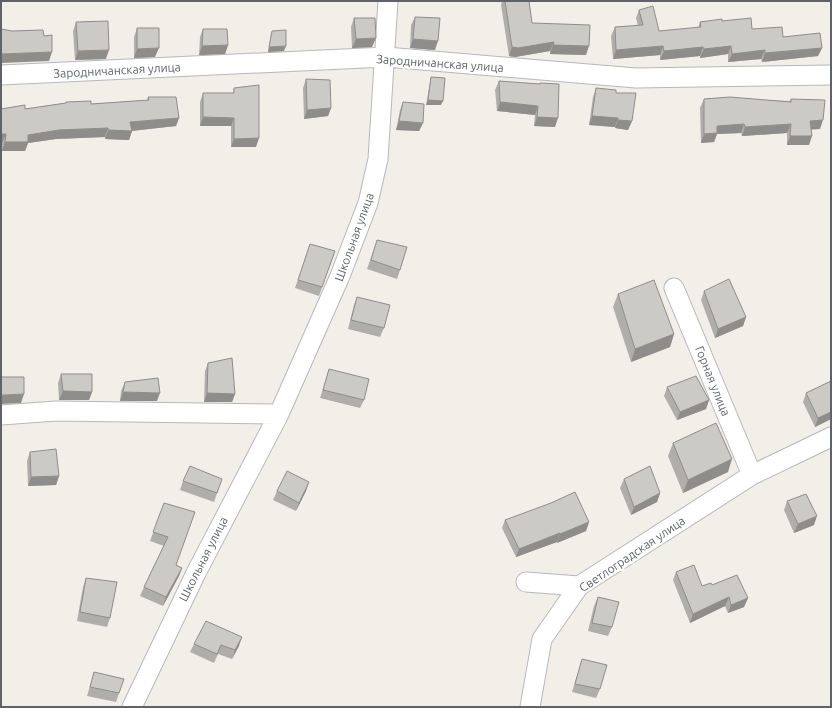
<svg xmlns="http://www.w3.org/2000/svg" width="832" height="708" font-family="Ubuntu,sans-serif">
<style>
.lines{fill:none;stroke-linecap:round;stroke-linejoin:round}
.street-casing{stroke:#b5b8bc;stroke-width:21}
.street{stroke:#fff;stroke-width:19}
.wall{fill:#afaea9}
.shaded-wall{fill:#8f8d8a}
.building{fill:#cccac5;stroke:#8f8d8a}
.labels{text-anchor:middle;dominant-baseline:central;stroke-width:4;stroke-linejoin:round;paint-order:stroke}
.street-label{font-size:12px;fill:#5f6368;stroke:#fff}
</style>
<rect width="100%" height="100%" fill="#f1efe8"/>
<g class="lines">
<defs>
<path id="street" d="M1,75L386,57L636,78L831,75
M674,288L752,475
M1,415L56,411L279,414
M526,582L579,586
M132,707L196,573L279,414L340,276L368,203L378,159L388,1
M530,707L542,639L579,586L752,475L831,437"/>
</defs>
<use href="#street" class="street-casing"/>
<use href="#street" class="street"/>
</g>
<path class="wall" d="M502,1H529L532,23L586,55L550,54V51L515,57L509,56L501,5Z
M639,10L659,31L698,28L700,22L722,21L783,37L822,48L818,56L762,62L761,59L728,62V54L700,58V56L660,60V55L613,59L611,36L615,27L638,26L636,18Z
M415,17L435,50L410,48L411,25Z
M354,18L372,47L352,48L351,27Z
M76,22L106,59L75,60L73,31Z
M137,28L155,57L134,58V37Z
M203,29L228,45L225,54L199,55L200,37Z
M272,31L284,51L268,52L271,35Z
M431,77L441,105H426L430,82Z
M306,79L331,108L328,116L304,119L303,88Z
M499,81L539,84L540,83L555,127L534,126L535,115L497,111L495,90Z
M234,88L256,147H231V126H200V102L203,93H233Z
M596,88L616,93L632,121L628,130L615,128V127L589,125L593,97Z
M148,97L179,118L176,126L132,131L129,140L105,139V137L56,139L28,143L25,151H2V143L1,109H25L66,103V102L91,104L147,100Z
M704,99L790,101L791,99L820,129H811L809,145H787V133L742,136L741,133L717,134L714,142L701,143L700,108Z
M403,102L423,123L419,131L396,130L400,110Z
M377,240L400,270L397,279L367,269Z
M310,244L335,251L319,296L295,288Z
M704,291L746,317L743,326L715,338L701,300Z
M618,294L674,334L670,347L631,362L613,307Z
M357,297L384,328L380,337L348,329L354,305Z
M208,363L235,394L232,402H204L205,371Z
M329,369L364,400L360,408L320,398Z
M61,374L92,392L89,400H59L58,383Z
M831,381V419L815,427L803,402L806,393Z
M125,382L157,401H120L121,391Z
M667,387L709,400L706,409L677,420L664,396Z
M673,443L728,472L683,493L668,456Z
M30,452L59,476L56,485L28,486L27,461Z
M222,479L214,502L180,490L183,481Z
M624,479L660,493L657,502L631,515L620,488Z
M277,491H306L296,511L273,500Z
M787,501L814,525L794,533L784,510Z
M164,503L176,565L182,568L179,576L163,606L140,596L144,587L164,546L150,541Z
M505,520L589,522L586,531L557,543V542L516,557L502,528Z
M676,572L702,586L712,585L748,598L744,607L728,613L725,606L690,623L673,580Z
M86,578L110,618L107,627L77,621L83,587Z
M598,597L612,627L608,636L588,631L594,606Z
M194,644L239,646L232,659L218,654L214,663L190,652Z
M582,659L600,689L596,698L572,692Z
M94,672L124,679L116,702L87,696Z"/>
<path class="shaded-wall" d="M376,38L372,47L352,48L356,39Z
M413,39L438,41L435,50L410,48Z
M554,42L550,51L515,57L509,56L512,47Z
M228,45L225,54L199,55L202,46Z
M553,45L589,46L586,55L550,54Z
M286,46L284,51L268,52L269,47Z
M663,46L660,55L613,59L616,50Z
M731,46L728,54L700,58L704,49Z
M703,47L700,56L660,60L664,51Z
M159,48L155,57L134,58L137,49Z
M822,48L818,56L762,62L765,53Z
M109,50L106,59L75,60L78,51Z
M765,50L761,59L728,62L732,54Z
M52,52L49,61L1,63V54Z
M428,100L443,101L441,105H426Z
M500,102L538,106L535,115L497,111Z
M331,108L328,116L304,119L307,110Z
M592,116L618,118L615,127L589,125Z
M203,117L234,118L231,126H200Z
M537,117L558,118L555,127L534,126Z
M179,118L176,126L130,131H132L129,140L105,139L108,130L130,122Z
M618,120L632,121L628,130L615,128Z
M823,120L820,129L806,130L810,121Z
M399,121L423,123L419,131L396,130Z
M744,124L741,133L717,134L714,142L701,143L704,134L717,126Z
M791,124L787,133L742,136L745,127Z
M108,128L105,137L56,139L28,143L25,151H2L5,142L28,135L59,130Z
M1,134H6L2,143H1Z
M790,136H812L809,145H787Z
M259,138L256,147H231L234,139Z
M746,317L743,326L715,338L718,329Z
M674,334L670,347L631,362L635,349Z
M63,391L92,392L89,400H59Z
M123,392L160,393L157,401H120Z
M207,393L235,394L232,402H204Z
M24,394L21,403L1,404V396L3,395Z
M709,400L706,409L677,420L680,412Z
M831,412V419L815,427L818,418Z
M732,459L728,472L683,493L688,480Z
M59,476L56,485L28,486L31,477Z
M309,482L306,491L296,511L299,503Z
M660,493L657,502L631,515L634,507Z
M817,516L814,525L794,533L798,524Z
M589,522L586,531L557,543L560,534Z
M560,533L557,542L516,557L519,549Z
M182,568L179,576L163,606L166,597Z
M729,597L725,606L690,623L693,614Z
M748,598L744,607L728,613L731,605Z
M242,637L239,646L232,659L235,650Z"/>
<path class="building" d="M505,1H529L532,23L590,25L589,46L553,45L554,42L518,48L512,47Z
M653,6L659,31L701,27L700,22L722,19V21L751,18L752,29L782,27L783,37L820,33L822,48L765,53V50L732,54L731,46L704,49L703,47L664,51L663,46L616,50L615,27L643,25L639,10Z
M415,17L440,18L438,41L413,39Z
M354,18H375L376,38L356,39Z
M108,21L109,50L78,51L76,22Z
M137,28H159V48L137,49Z
M1,29L12,31L43,30L44,36L52,35V52L1,54Z
M203,29H227L228,45L202,46Z
M286,30V46L269,47L272,31Z
M431,77L445,78L443,101L428,100Z
M306,79L330,80L331,108L307,110Z
M499,81L540,84V83L559,84L558,118L537,117L538,106L500,102Z
M259,85V138L234,139V118L203,117V93H234V88Z
M596,88L616,90V93H636L632,121L618,120V118L592,116Z
M148,97H176L179,118L130,122L132,131L108,130V128L59,130L28,135V142H5L6,134H1V109L25,105V109L66,103V102L91,101V104L149,100Z
M730,97L791,102V99L825,100L823,120L810,121L812,136H790L791,124L745,127L744,124L717,126V133L704,134V99Z
M403,102L424,104L423,123L399,121Z
M377,240L407,247L400,270L371,260Z
M310,244L335,251L322,287L298,280Z
M729,279L746,317L718,329L704,291Z
M654,280L674,334L635,349L618,294Z
M357,297L390,305L384,328L351,320Z
M232,358L235,394L207,393L208,363Z
M329,369L369,379L364,400L323,390Z
M61,374H92V392L63,391Z
M696,376L709,400L680,412L667,387Z
M1,377H24V394L3,395L1,396Z
M158,378L160,393L123,392L125,382Z
M831,381V412L818,418L806,393Z
M716,423L732,459L688,480L673,443Z
M56,449L59,476L31,477L30,452Z
M190,466L222,479L217,493L183,481Z
M650,466L660,493L634,507L624,479Z
M287,471L309,482L299,503L277,491Z
M575,492L589,522L560,534V533L519,549L505,520L551,503Z
M806,494L817,516L798,524L787,501Z
M164,503L195,512L176,565L182,568L166,597L144,587L168,537L153,532Z
M694,565L702,586L711,583L712,585L737,575L748,598L731,605L729,597L693,614L676,572Z
M86,578L117,582L110,618L80,612Z
M598,597L619,602L612,627L592,623Z
M206,621L242,637L235,650L221,645L217,654L194,644Z
M582,659L607,665L600,689L575,684Z
M94,672L124,679L119,693L90,687Z"/>
<g class="labels">
<g class="street-label">
<text transform="translate(440 63) rotate(4)">Зародничанская улица</text>
<text transform="translate(117 70) rotate(-3)">Зародничанская улица</text>
<text transform="translate(354 237) rotate(-70)">Школьная улица</text>
<text transform="translate(713 381) rotate(68)">Горная улица</text>
<text transform="translate(632 554) rotate(-34)">Светлоградская улица</text>
<text transform="translate(203 559) rotate(-63)">Школьная улица</text>
</g>
</g>
<rect width="832" height="708" fill="none" stroke="#5f6368" stroke-width="4"/>
</svg>
